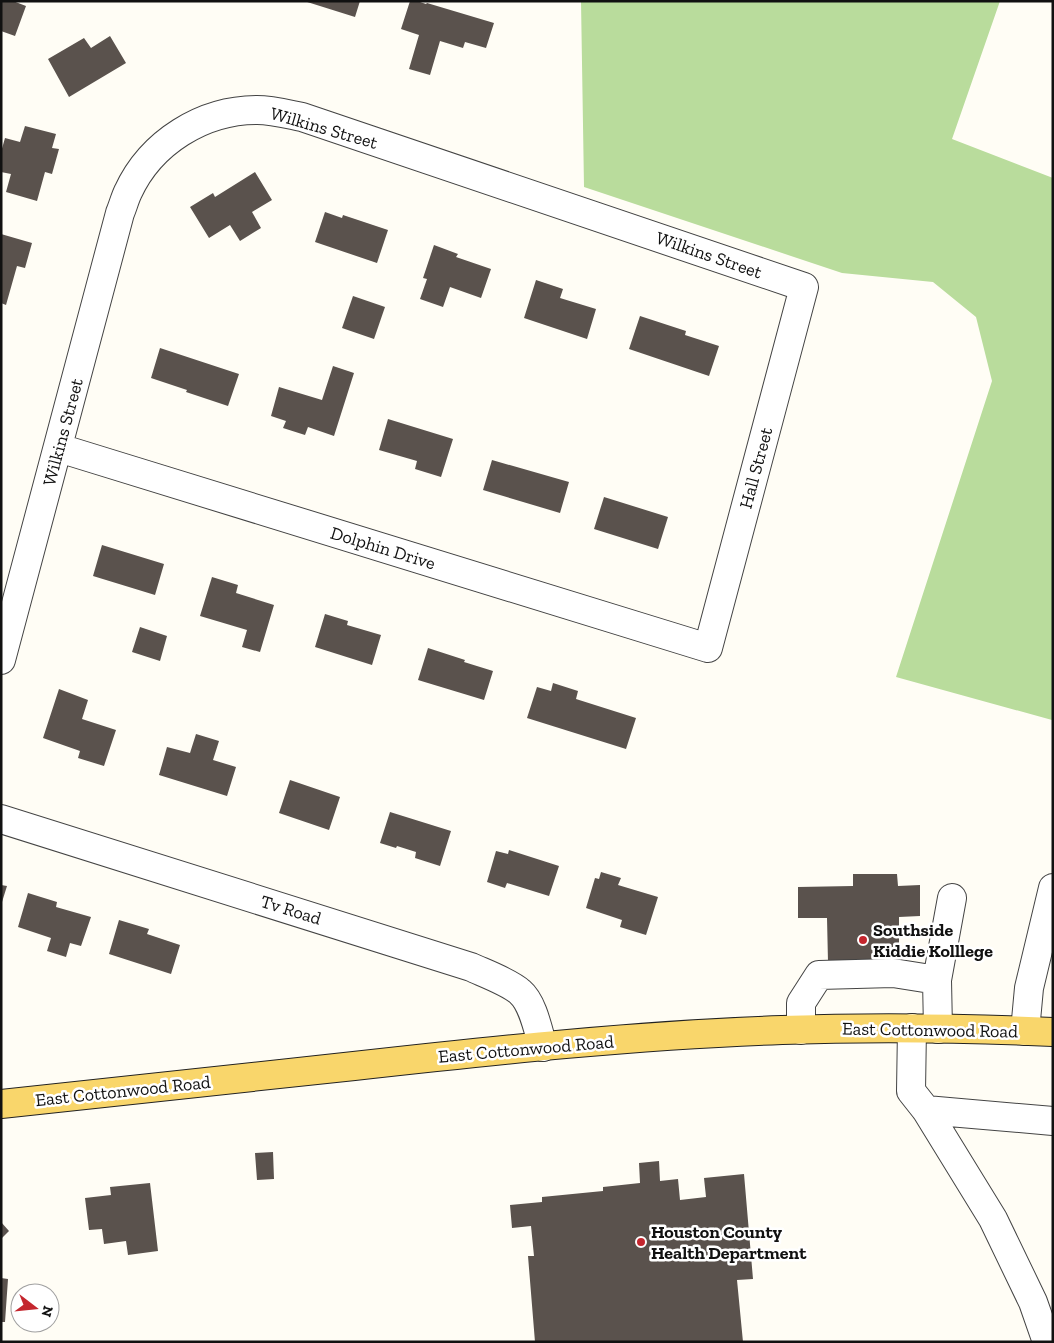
<svg xmlns="http://www.w3.org/2000/svg" width="1054" height="1343" font-family="'Zilla Slab',serif">
<style>
.forest{fill:#b9dc9c}
.building{fill:#5a524d}
.lines{fill:none;stroke-linecap:round;stroke-linejoin:round}
.minor-casing{stroke:#444;stroke-width:30}
.major-casing{stroke:#222;stroke-width:30}
.minor{stroke:#fff;stroke-width:28}
.major{stroke:#f9d66b;stroke-width:28}
.poi-dot{fill:#c4262e;stroke:#fff;stroke-width:2}
.labels{text-anchor:middle;dominant-baseline:central;stroke-width:5;stroke-linejoin:round;paint-order:stroke}
.street-label{font-size:18px;fill:#111;stroke:#fff}
.poi-label{font-size:18px;font-weight:bold;fill:#111;stroke:#fff;text-anchor:start}
</style>
<rect width="100%" height="100%" fill="#fffdf5"/>
<path class="forest" d="M581,1H1000L952,139L1053,178V717L1052,720L896,677L992,381L976,317L933,282L842,273L584,187Z"/>
<path class="building" d="M1,1H13L26,6L15,36L1,31Z
M304,1H360L355,17Z
M410,1H417L426,4L427,3L494,23L486,48L465,42L463,48L440,41L430,75L409,69L419,35L401,29Z
M110,36L126,63L69,97L48,59L84,38L91,48Z
M25,126L56,134L52,148L59,149L52,174L45,172L37,201L6,192L11,174L1,172V152L5,138L20,142Z
M255,172L272,200L252,212L261,228L240,241L230,225L209,238L190,207L213,193L215,197Z
M325,212L342,218L343,215L388,230L377,263L315,242Z
M1,234L32,243L25,268L17,266L6,305L1,303Z
M434,245L458,254L456,257L491,269L481,298L450,287L443,307L420,299L427,279L423,278Z
M536,280L563,289L560,298L596,309L587,339L524,318Z
M353,296L385,307L374,339L342,328Z
M640,316L686,331L685,335L719,346L709,376L629,349Z
M160,348L239,374L228,406L186,392L187,390L151,378Z
M333,366L354,373L334,436L308,427L305,435L283,428L286,421L271,416L279,387L322,400Z
M388,419L453,439L441,477L415,469L417,461L379,450Z
M492,460L569,482L560,513L483,490Z
M604,497L668,517L658,549L594,529Z
M102,545L164,564L155,595L93,576Z
M212,577L238,585L236,593L274,605L260,652L242,647L247,630L200,616Z
M325,614L348,621L347,625L381,635L372,665L315,647Z
M140,627L167,636L160,661L132,652Z
M428,648L465,660L464,662L493,671L484,700L418,680Z
M553,683L578,691L576,699L636,718L626,749L527,718L537,687L551,691Z
M59,689L88,700L82,719L116,730L104,766L78,758L80,751L43,738Z
M196,734L219,741L213,760L236,767L227,796L159,775L167,747L190,753Z
M290,780L340,797L329,830L279,813Z
M390,812L451,831L440,866L415,858L416,852L397,846L396,848L380,843Z
M509,850L559,866L549,896L507,883L505,888L487,882L496,851L508,854Z
M601,872L621,878L618,885L658,897L646,935L620,927L622,920L586,908L595,878L599,879Z
M853,874H897L898,886L920,885V916L899,917V962H828L827,918H798V887L853,886Z
M1,885L7,886L2,902H1Z
M28,893L57,902L56,907L91,917L81,946L70,943L66,957L47,951L51,938L18,927Z
M119,920L149,929L147,934L180,945L171,974L109,954Z
M273,1152L274,1179L257,1180L255,1153Z
M659,1161L660,1181L678,1179L680,1200L706,1197L704,1178L744,1174L753,1279L737,1280L743,1342H535L528,1256H534L531,1226L512,1228L510,1205L542,1202V1197L603,1191V1187L640,1183L639,1163Z
M150,1183L158,1251L128,1255L126,1241L104,1244L102,1229L89,1230L85,1198L111,1195L110,1187Z
M1,1222L9,1231L1,1239Z
M1,1278L8,1279L5,1322H1Z"/>
<g class="lines">
<defs>
<path id="minor" d="M1,660L120,213C123,206 125,198 128,192C151,142 203,110 257,110C272,110 287,114 302,117L804,287L708,648L59,448
M1,819L471,967C484,973 509,982 520,992C533,1003 538,1030 543,1047
M912,1028L911,1091L926,1110L993,1219L1033,1302L1047,1342
M938,1029L937,980L952,898
M801,1030V1003L819,975L893,973L937,980
M1025,1031L1029,988L1053,888
M926,1110L1053,1121"/>
<path id="major" d="M1,1104C119,1091 237,1078 354,1066C497,1050 639,1035 782,1030C872,1027 963,1028 1053,1032"/>
</defs>
<use href="#minor" class="minor-casing"/>
<use href="#major" class="major-casing"/>
<use href="#minor" class="minor"/>
<use href="#major" class="major"/>
</g>
<g class="poi-dot">
<circle cx="863" cy="940" r="5"/>
<circle cx="641" cy="1242" r="5"/>
</g>
<g class="labels">
<g class="street-label">
<text transform="translate(324 128) rotate(16)">Wilkins Street</text>
<text transform="translate(709 255) rotate(19)">Wilkins Street</text>
<text transform="translate(63 432) rotate(-75)">Wilkins Street</text>
<text transform="translate(756 468) rotate(-75)">Hall Street</text>
<text transform="translate(383 548) rotate(17)">Dolphin Drive</text>
<text transform="translate(291 910) rotate(17)">Tv Road</text>
<text transform="translate(930 1030) rotate(1)">East Cottonwood Road</text>
<text transform="translate(526 1049) rotate(-5)">East Cottonwood Road</text>
<text transform="translate(123 1091) rotate(-6)">East Cottonwood Road</text>
</g>
<g class="poi-label">
<text x="873" y="930">Southside<tspan x="873" dy="21">Kiddie Kolllege</tspan></text>
<text x="651" y="1232">Houston County<tspan x="651" dy="21">Health Department</tspan></text>
</g>
</g>
<rect width="1054" height="1343" fill="none" stroke="#111111" stroke-width="5"/>
<g transform="translate(35 1308) rotate(106)"><circle r="24" fill="#ffffff" stroke="#a0a0a0"/>
<path d="M0-4L9 19L0 12L-9 19Z" fill="#c4262e"/>
<text y="-8" font-size="14" font-weight="bold" text-anchor="middle" fill="#111111">N</text>
</g>
</svg>
